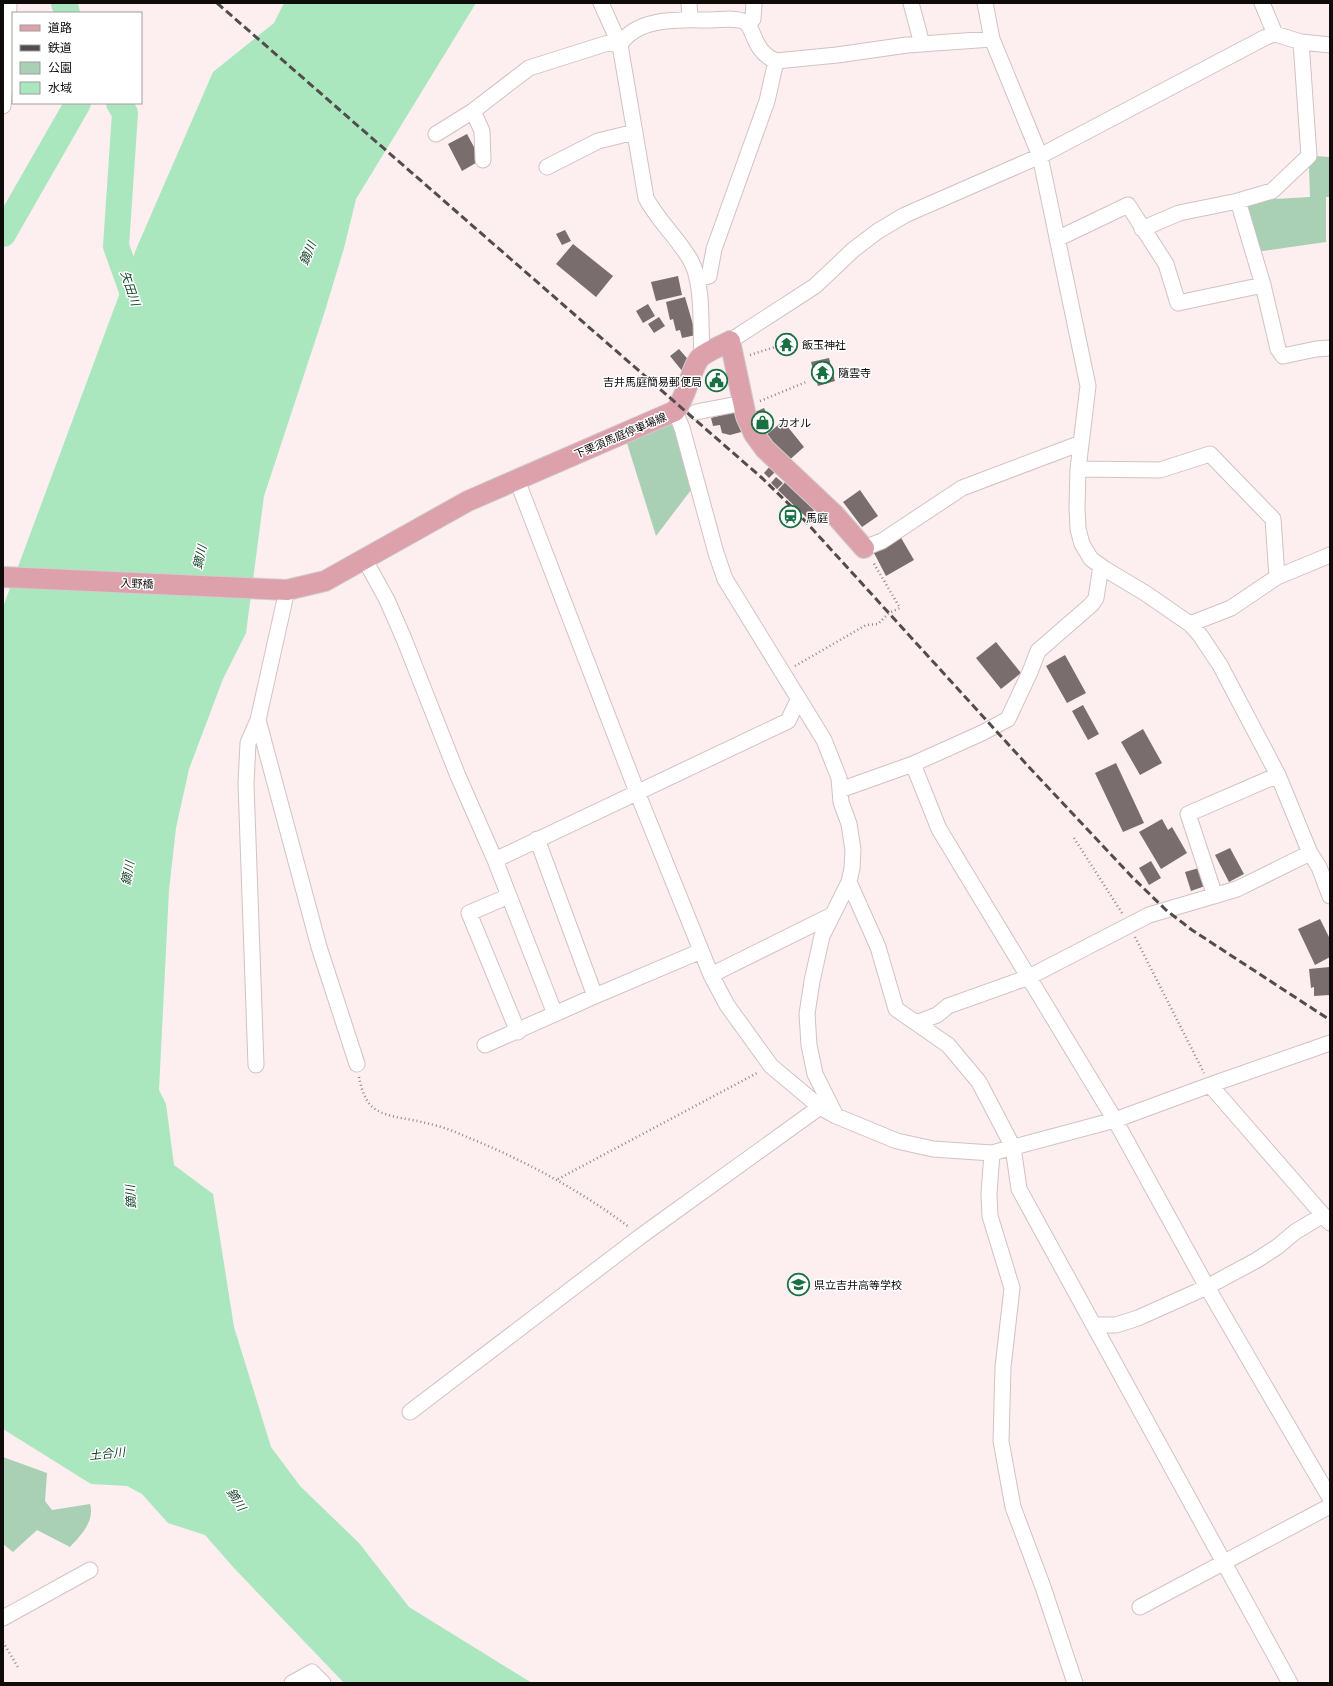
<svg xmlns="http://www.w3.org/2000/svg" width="1333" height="1686" font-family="'Exo 2','Noto Sans JP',sans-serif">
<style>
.green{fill:#a9d0b5}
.water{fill:#aae6be}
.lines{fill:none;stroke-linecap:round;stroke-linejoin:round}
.river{stroke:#aae6be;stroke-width:26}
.building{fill:#7a6d6e}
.minor-casing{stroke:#d1c2c3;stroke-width:17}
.major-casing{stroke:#cfcece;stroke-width:22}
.path{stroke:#908688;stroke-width:2.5;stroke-dasharray:1 3;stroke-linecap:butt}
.minor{stroke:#fff;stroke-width:15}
.major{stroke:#dda1ab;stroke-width:20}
.rail{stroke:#534c4d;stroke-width:3;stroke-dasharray:8 4;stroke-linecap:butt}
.labels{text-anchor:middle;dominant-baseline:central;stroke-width:3;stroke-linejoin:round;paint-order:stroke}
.poi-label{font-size:11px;fill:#0f0b0b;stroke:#fff;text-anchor:start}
.street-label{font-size:11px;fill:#0f0b0b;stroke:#fff}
.water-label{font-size:12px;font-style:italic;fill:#0e3d23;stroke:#fff}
</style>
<rect width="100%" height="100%" fill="#fdeef0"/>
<path class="green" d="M1315,156L1330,157V197H1326V242L1256,252L1242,202L1273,194L1275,199L1310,197L1309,166Z
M672,423L680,430L691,490L656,536L626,440Z
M3,1457L47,1473L45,1501L52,1510L90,1504C95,1521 81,1535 70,1547L37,1530L13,1552L3,1544Z"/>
<path class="water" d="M284,3H476L356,199L344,248L324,314L264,496L246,633L223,679L189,769L176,828L169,890L159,1090L166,1104L174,1165L213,1194L234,1327L271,1447L300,1486L359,1543L409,1607L532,1683H344L234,1568L205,1535L168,1523L142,1494L127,1486L91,1484L3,1429V607L137,247L213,72L274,23Z"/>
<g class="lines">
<path class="river" d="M64,3L67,13
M119,103L125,113L116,246L138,308
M3,234L78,103"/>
</g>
<path class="building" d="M467,134L481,160L462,171L448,144Z
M565,230L571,241L562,245L556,234Z
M573,244L613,276L596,297L556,264Z
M678,276L682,295L656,301L651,282Z
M685,297L696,335L682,338L680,330L676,331L673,319L670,320L666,302Z
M648,304L655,316L643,323L636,311Z
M659,317L665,326L654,333L648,324Z
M791,333L797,350L784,354L778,338Z
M679,349L692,364L683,372L670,356Z
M829,358L835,381L818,386L811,362Z
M764,408L772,425L762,429L755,412Z
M740,410L745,431L730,435L722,433L720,425L713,426L711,418Z
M783,421L804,447L786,463L764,437Z
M771,465L777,470L769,478L764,473Z
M776,477L783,483L777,489L771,483Z
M788,479L817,507L807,518L778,490Z
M860,490L878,516L862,527L843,502Z
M900,536L914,560L886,576L873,551Z
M996,642L1021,673L1001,689L976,658Z
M1065,655L1086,693L1067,703L1046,666Z
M1083,705L1099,734L1088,740L1072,711Z
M1143,729L1162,763L1140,775L1121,742Z
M1116,763L1144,823L1123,832L1095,773Z
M1162,819L1168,830L1172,827L1187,853L1161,869L1139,832Z
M1230,848L1244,874L1229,882L1215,855Z
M1151,861L1161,878L1149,885L1139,868Z
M1199,868L1205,886L1191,891L1185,872Z
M1320,919L1330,939V957L1315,965L1298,929Z
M1330,967V995L1314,996V987L1311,988L1309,969Z"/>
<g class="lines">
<defs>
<path id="minor" d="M601,3L620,45
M689,3L690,20
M911,3L922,44
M985,3L992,39L1040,156L1088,386L1078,469L1077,507L1078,529L1082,544L1091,559L1105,569L1145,593L1190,624L1200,635L1220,665L1278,775L1310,853L1319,867L1330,896
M1262,3L1275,34
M748,25L753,19L754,3
M1301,42L1309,156L1272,191L1238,201L1263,285L1278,349L1283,356L1316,349L1330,348
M3,106L7,67L9,3
M473,111L482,131L483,160
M436,134L473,111L529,68L608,43L620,45
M547,167L598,141L635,132
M1142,229L1179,213L1238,201
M1057,239L1128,205L1166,264L1178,303L1263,285
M697,279L709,276L714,249L767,101L776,61
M730,341L815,286L853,250L878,231L905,215L1040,156L1266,37L1275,34L1301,42L1330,45
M702,356C700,329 704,285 691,261C678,238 658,221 646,198L620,45C637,16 682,20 711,20C721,20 735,17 745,22C755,28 752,51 776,61L837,55L907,45L992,39
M675,411L682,428L716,553L725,579L824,740L839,778L841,802L849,824L853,850L852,868L849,882L822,936L812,981L807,1014L809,1045L815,1074L836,1116
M696,412L743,403
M1078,469L1160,470L1210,454L1273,519L1277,577
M517,480L637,792L711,975L727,1005L771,1066L820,1107L836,1116L897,1141L933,1149L992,1153L1115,1120L1210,1085L1330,1043
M864,548L882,541L962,488L1081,443
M365,560L387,600L404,639L458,776L495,860L555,1014
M287,590L258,720L319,947L357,1064
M1190,624L1231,608L1277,577L1330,555
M913,764L939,829L1115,1120L1207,1287L1330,1498
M840,790L913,764L982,733L1008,719L1030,672L1038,651L1092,604L1096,598L1101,566
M537,839L595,996
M495,860L788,721L798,700
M849,882L878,947L896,1009L948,1045L979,1082L1013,1147L1019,1189L1290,1683
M509,896L469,913L518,1032
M1215,896L1188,814L1278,775
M711,975L832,915
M916,1023L937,1015L948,1006L1029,977L1149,915L1237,889L1310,853
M485,1045L595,996L701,951
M256,1065L246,784L248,743L258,720
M1210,1085L1330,1223
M992,1153L989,1194L990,1216L1012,1288L1003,1367L1001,1441L1013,1507L1043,1587L1075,1683
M1095,1325H1116L1138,1318L1207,1287L1257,1260L1277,1247L1295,1232L1323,1215
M410,1412L641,1236L820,1107
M1140,1607L1330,1506
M3,1618L90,1570
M292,1683L312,1672L323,1683"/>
<path id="major" d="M3,577L287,590L325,581L468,501L675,411C687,397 692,363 702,356C710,350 721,346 730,341L746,416L754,434L765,449L835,515L864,548"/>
</defs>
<use href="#minor" class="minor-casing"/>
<use href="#major" class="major-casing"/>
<path class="path" d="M750,355L775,347
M760,401L806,382
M795,666L866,625L878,624L889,613L900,608L873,562
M1074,838L1122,913
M1135,937L1204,1073
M359,1077C361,1088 365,1102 375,1109C389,1118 406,1118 422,1122C435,1125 450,1129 462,1135C522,1159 578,1189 629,1227
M558,1179L759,1072
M3,1642L19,1669"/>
<use href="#minor" class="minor"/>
<use href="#major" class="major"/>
<path class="rail" d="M217,3L762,478L796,511L1028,766L1132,877L1166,910L1192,930L1330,1020"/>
</g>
<defs>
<symbol id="temple-ring" viewBox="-11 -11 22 22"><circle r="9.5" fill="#fff" stroke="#1a7043" stroke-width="1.5"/><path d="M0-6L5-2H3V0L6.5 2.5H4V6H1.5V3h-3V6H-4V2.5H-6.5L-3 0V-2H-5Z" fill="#1a7043"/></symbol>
<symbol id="civic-ring" viewBox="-11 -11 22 22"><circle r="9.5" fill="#fff" stroke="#1a7043" stroke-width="1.5"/><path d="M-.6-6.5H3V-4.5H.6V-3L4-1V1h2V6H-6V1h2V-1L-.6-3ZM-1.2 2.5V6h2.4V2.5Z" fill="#1a7043"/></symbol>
<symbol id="shop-ring" viewBox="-11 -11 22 22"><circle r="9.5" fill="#fff" stroke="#1a7043" stroke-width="1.5"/><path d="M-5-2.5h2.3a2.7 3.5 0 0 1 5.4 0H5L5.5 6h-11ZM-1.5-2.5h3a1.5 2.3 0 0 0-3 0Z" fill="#1a7043"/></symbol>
<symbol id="station-ring" viewBox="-11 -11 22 22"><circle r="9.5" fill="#fff" stroke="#1a7043" stroke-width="1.5"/><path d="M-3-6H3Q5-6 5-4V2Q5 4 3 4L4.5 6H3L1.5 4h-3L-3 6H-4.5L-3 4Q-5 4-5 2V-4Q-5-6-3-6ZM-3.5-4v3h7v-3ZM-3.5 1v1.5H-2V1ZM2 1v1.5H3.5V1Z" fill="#1a7043"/></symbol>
<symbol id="school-ring" viewBox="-11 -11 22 22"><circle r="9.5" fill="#fff" stroke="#1a7043" stroke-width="1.5"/><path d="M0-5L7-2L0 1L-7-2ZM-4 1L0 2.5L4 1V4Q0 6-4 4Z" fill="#1a7043"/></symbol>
</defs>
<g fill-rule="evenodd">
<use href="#temple-ring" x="774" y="332" width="25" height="25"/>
<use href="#temple-ring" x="810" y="360" width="25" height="25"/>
<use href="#civic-ring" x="704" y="368" width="25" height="25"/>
<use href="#shop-ring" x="750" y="410" width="25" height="25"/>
<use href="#station-ring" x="778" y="504" width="25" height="25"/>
<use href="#school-ring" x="786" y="1272" width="25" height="25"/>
</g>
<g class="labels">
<g class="poi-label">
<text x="802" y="344">飯玉神社</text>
<text x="838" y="372">隨雲寺</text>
<text x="702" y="381" text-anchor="end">吉井馬庭簡易郵便局</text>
<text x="778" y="422">カオル</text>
<text x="806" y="517">馬庭</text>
<text x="814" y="1284">県立吉井高等学校</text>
</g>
<g class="street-label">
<text transform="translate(620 435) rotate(-23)">下栗須馬庭停車場線</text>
<text transform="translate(137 583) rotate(3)">入野橋</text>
</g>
<g class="water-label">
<text transform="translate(307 253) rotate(-67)">鏑川</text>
<text transform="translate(131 288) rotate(71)">矢田川</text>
<text transform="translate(199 557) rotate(-77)">鏑川</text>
<text transform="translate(127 873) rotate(-80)">鏑川</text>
<text transform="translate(130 1197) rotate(-94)">鏑川</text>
<text transform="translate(107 1453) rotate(-6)">土合川</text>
<text transform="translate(237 1499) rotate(57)">鏑川</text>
</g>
</g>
<rect width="1333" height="1686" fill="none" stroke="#0f0b0b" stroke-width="8"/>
<rect x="12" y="12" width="130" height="92" fill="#ffffff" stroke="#9f9d9d"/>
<rect x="20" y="25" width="20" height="6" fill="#dda1ab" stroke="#9f9d9d"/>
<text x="48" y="32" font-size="12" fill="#0f0b0b">道路</text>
<rect x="20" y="45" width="20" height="6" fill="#534c4d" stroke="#9f9d9d"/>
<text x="48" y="52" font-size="12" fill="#0f0b0b">鉄道</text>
<rect x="20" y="62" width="20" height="12" fill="#a9d0b5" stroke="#9f9d9d"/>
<text x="48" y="72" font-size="12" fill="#0f0b0b">公園</text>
<rect x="20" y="82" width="20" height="12" fill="#aae6be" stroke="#9f9d9d"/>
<text x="48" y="92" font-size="12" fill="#0f0b0b">水域</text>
</svg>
